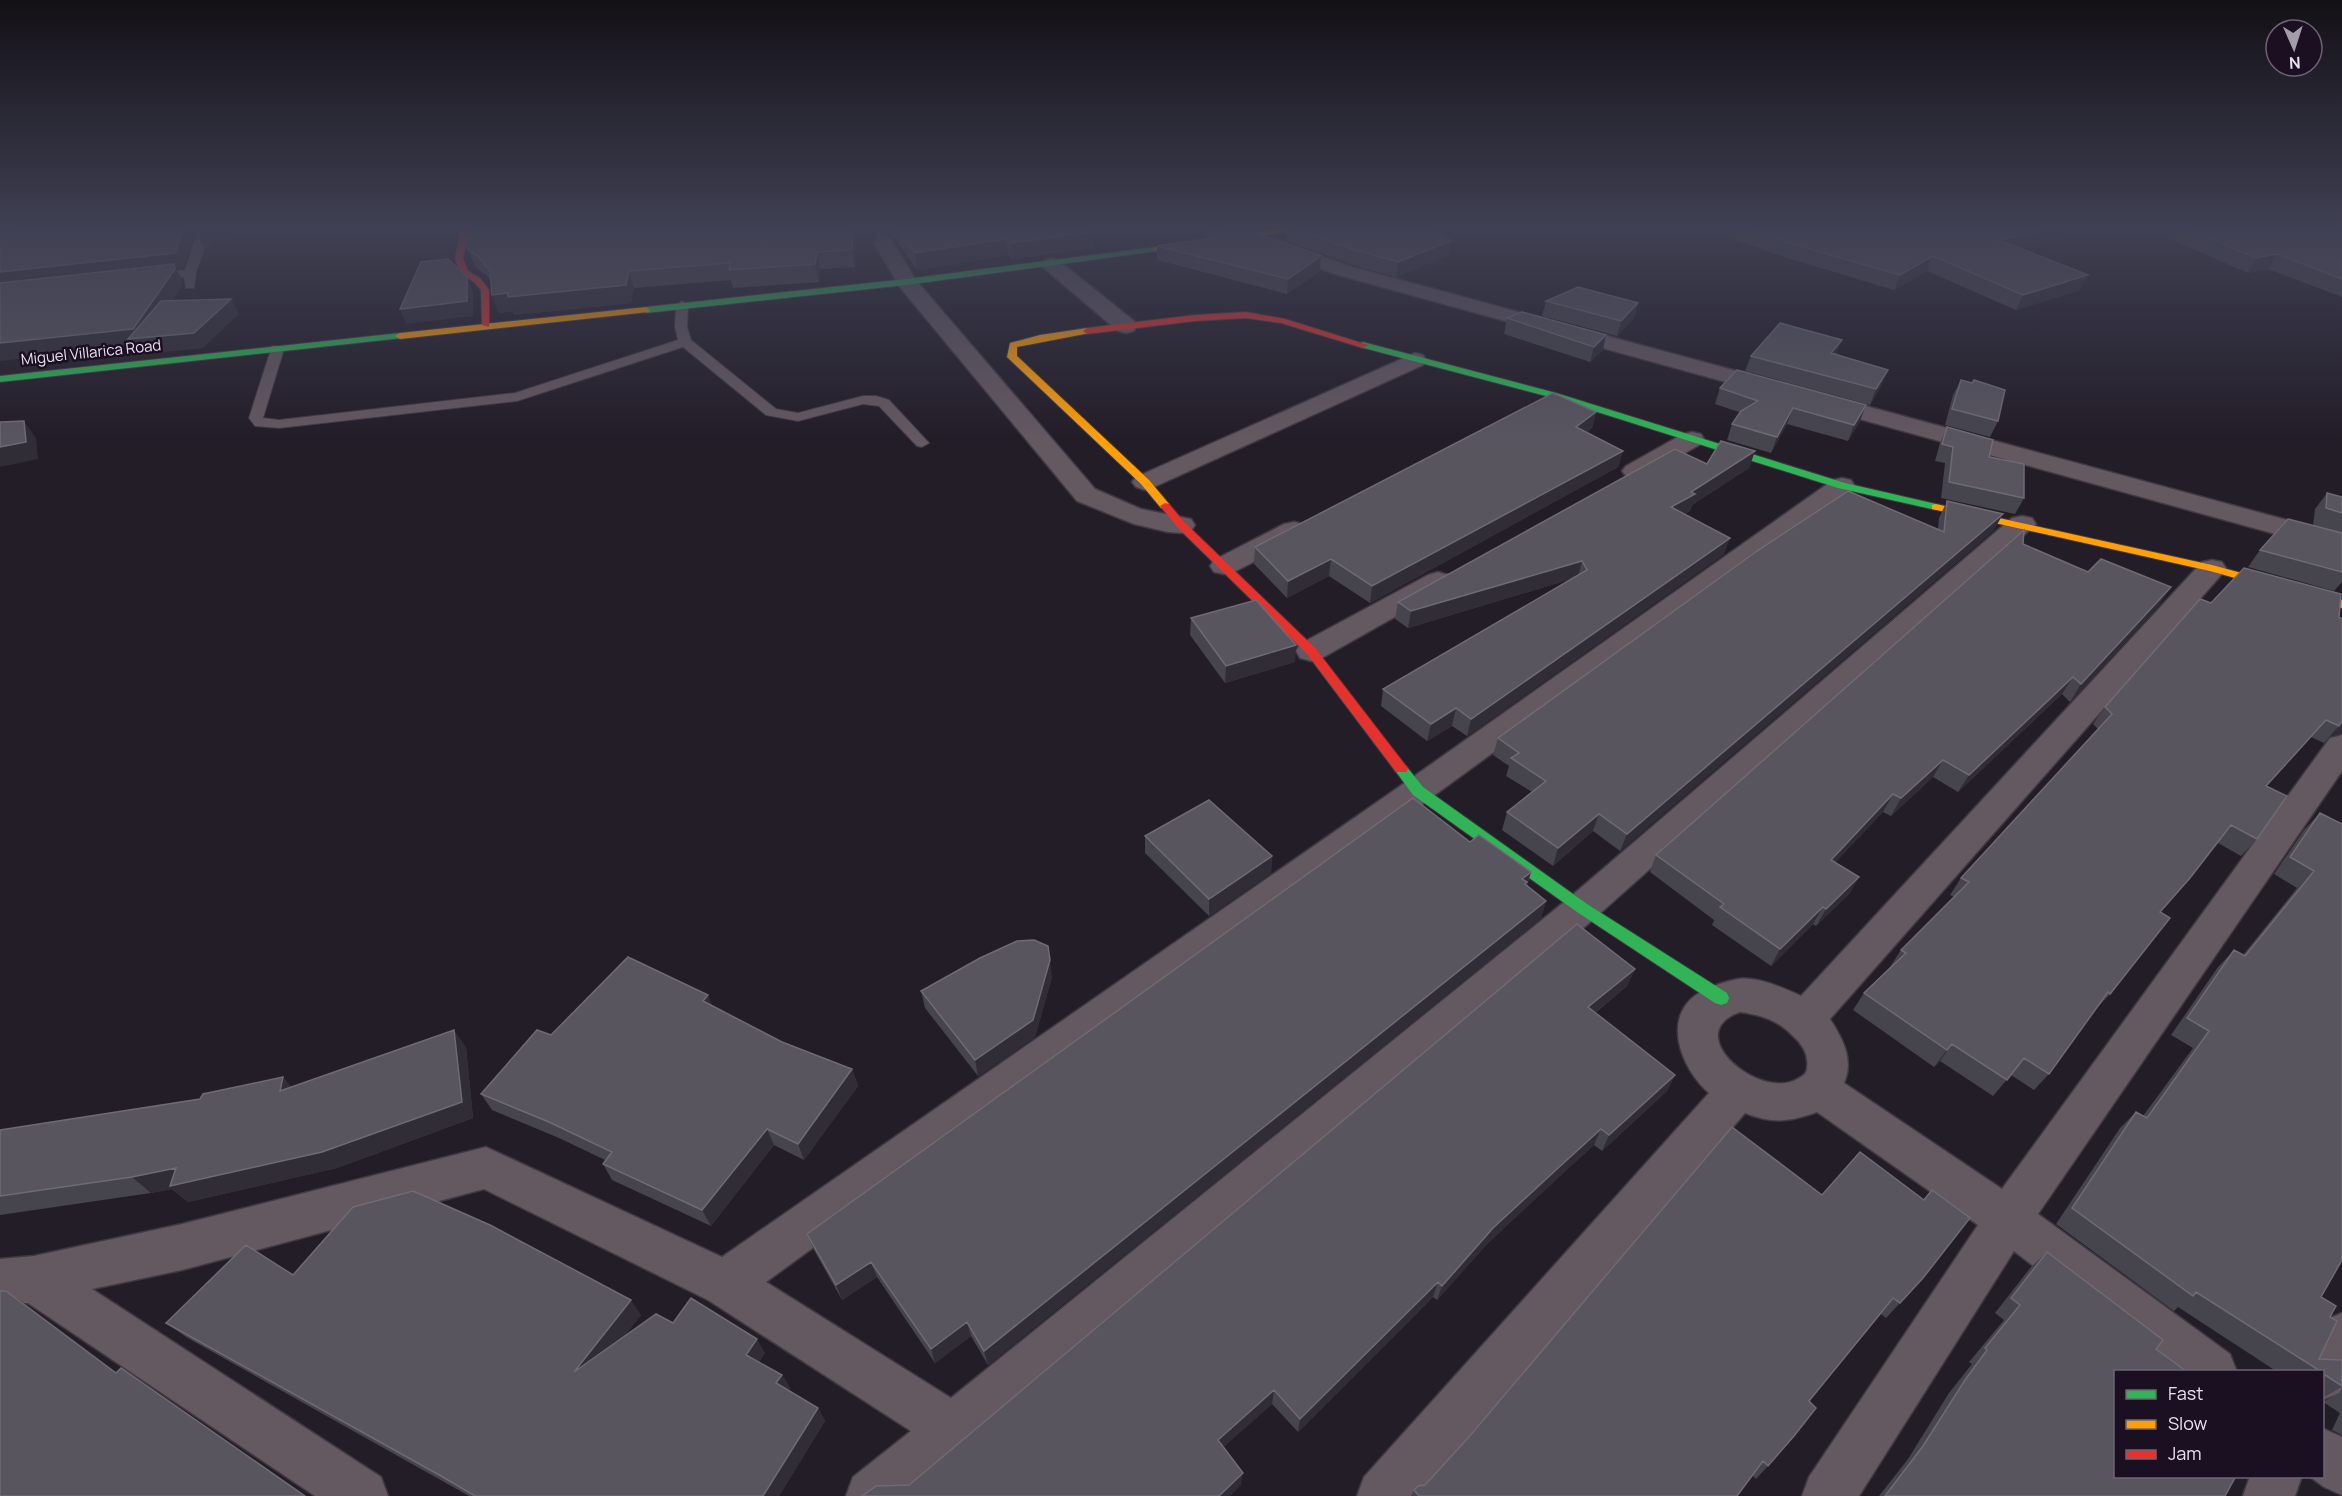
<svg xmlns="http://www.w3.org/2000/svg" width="2342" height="1496" font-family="Manrope,sans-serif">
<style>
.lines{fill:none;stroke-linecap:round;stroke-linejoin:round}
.lane-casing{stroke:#3f3943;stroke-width:2}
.street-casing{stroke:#3f3943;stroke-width:3}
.fast-casing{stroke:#3f3943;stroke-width:2}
.slow-casing{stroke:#3f3943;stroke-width:2}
.jam-casing{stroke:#3f3943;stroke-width:2}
.lane{fill:#645861;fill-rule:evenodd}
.street{fill:#645861;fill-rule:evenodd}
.fast{fill:#30b455;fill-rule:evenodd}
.slow{fill:#ff9f0a;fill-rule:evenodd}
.jam{fill:#e5322d;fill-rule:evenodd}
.wall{fill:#46444d}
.shaded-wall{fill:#312d37}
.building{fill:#58555f;stroke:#6e6b75;stroke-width:1.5}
.labels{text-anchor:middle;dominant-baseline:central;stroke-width:5;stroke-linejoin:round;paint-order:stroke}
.far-street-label{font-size:15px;fill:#e8e2ef;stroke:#1a1022}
</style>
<rect width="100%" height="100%" fill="#231d28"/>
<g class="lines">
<defs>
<path id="lane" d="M199,229H211L196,273L194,288H186L184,277L150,280V274L185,270Z
M873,229H885L890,243L888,245H880Z
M682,301L688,305L687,327L691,340L776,409L798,413L863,396H876L889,400L929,443L922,447L917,446L879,406L863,404L798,421L766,415L683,347L517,401L279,428L255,426L249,418L272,346H282L284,349L263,418L279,420L515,393L678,340L675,327L676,305Z"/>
<path id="street" d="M1203,229H1227L1242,239L1239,243C1227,246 1210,239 1203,229Z
M884,237L891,239L915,279L1095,489L1141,509L1191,519L1195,525L1191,531L1181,533L1168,532L1134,524L1077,501L899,286L874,243L877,239Z
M1277,240L1349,266L2335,533L2339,539L2335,545L2325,547L2315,545L1335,274L1270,250L1267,246L1270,242Z
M1051,258L1058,260L1134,321L1137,326L1134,331L1126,333L1118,331L1044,268L1041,264L1044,260Z
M1415,353L1423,355L1426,360L1423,365L1154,487L1145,490L1136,487L1132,482L1136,477Z
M1692,432L1701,434L1704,439L1701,444L1644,476L1635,479L1626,476L1622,471L1626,466L1683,434Z
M1842,478L1851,480L1855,486L1851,492L766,1282L951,1398L1569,898L2012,518L2022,516L2032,518L2036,524L1595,918L913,1496H846L853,1477L911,1431L708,1300L484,1189L182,1270L92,1289L381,1477L388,1496H315L28,1303L0,1305V1259L34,1256L182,1224L486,1147L722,1257L1406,782L1833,480Z
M1294,522L1304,524L1308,530L1304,536L1234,572L1224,574L1214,572L1210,566L1214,560L1284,524Z
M2212,560L2222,562L2226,568L2222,574L1830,1019C1843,1039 1854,1060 1844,1083L2002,1189L2330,738L2342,735V771L2038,1214L2230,1354L2237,1372H2171L2014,1251L1859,1496H1802L1809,1477L1978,1225L1817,1112C1789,1122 1773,1124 1745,1113L1418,1496H1357L1364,1477L1709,1093C1682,1070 1660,1017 1699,993C1708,987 1727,981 1738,979C1757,976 1784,988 1801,996L2202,562ZM1740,1012C1761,1015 1778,1020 1793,1036C1802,1044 1809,1054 1807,1068C1807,1073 1803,1076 1799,1078C1762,1103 1678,1034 1740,1012Z
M1438,572L1448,575L1452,581L1448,587L1322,658L1311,661L1300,658L1296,651L1300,644L1428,575Z
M2342,1313V1388L2340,1393L2322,1400V1372H2299L2325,1320Z
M2322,1428L2342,1437V1495L2324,1487L2309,1476H2322Z
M2250,1476H2302L2295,1496H2243Z"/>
<path id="fast" d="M1155,247L1159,249L1158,251L906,285L646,313L642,310L646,307L906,279Z
M400,333L405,336L403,338L0,382V376Z
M1363,342L1556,393L1845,483L1936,504L1941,507L1936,510L1838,488L1550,397L1360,347V343Z
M1401,764L1406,766L1423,787L1587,904L1727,993L1729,998L1727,1003L1721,1005L1715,1003L1577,912L1413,795L1394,769Z"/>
<path id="slow" d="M1279,229H1299L1295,231L1155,251L1151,249L1155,247Z
M646,307L650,310L649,312L400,339L395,336L400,333Z
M1087,328L1091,331L1090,333L1017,347V356L1149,480L1169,504V508H1161L1141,484L1007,357L1010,343L1040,335Z
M1936,504L2212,565L2342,600V608L2210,571L1932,509V505Z"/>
<path id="jam" d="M460,229H468L463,259L468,271L480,278L489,290V327L482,325L481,290L474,282L461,274L455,259Z
M1246,312L1285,319L1368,345L1363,348L1281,323L1246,318L1195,321L1087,334L1083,331L1087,328L1195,315Z
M1165,503L1169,504L1185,523L1315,648L1406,766L1408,769L1406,772H1396L1307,654L1177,527L1160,506Z"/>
</defs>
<use href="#lane" class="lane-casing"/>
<use href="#street" class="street-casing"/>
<use href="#fast" class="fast-casing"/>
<use href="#slow" class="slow-casing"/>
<use href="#jam" class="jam-casing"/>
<use href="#lane" class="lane"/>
<use href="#street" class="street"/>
<use href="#fast" class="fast"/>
<use href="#slow" class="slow"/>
<use href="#jam" class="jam"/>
</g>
<path class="wall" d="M888,229H1093L1094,248L1012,259L1008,255L917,270Z
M1287,229H1435L1451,241L1449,255L1396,277L1350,264L1286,241Z
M1703,229H2107L2020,248L2088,275L2080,290L2016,310L1927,271L1894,290L1784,257Z
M2147,229H2342V297L2268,269L2248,273Z
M856,232L855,267L820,269L819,282L733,288L731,280L634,288L631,303L514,315L513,311L499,313L492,295L491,281L486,275L475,267L466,244Z
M1157,246L1320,271L1287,294L1157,260Z
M1546,301L1638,303L1634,318L1617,336L1542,316Z
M1507,318L1603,350L1590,362L1504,334Z
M1836,355L1881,386L1870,405L1745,371L1751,356Z
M1961,380L1972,383L1998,421L1990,437L1945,425L1953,395Z
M1720,388L1860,421L1848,441L1787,424L1771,453L1727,440L1732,424L1739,412L1715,404Z
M1596,412L1592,428L1587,432L1623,451L1618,467L1370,603L1329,576L1287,598L1254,564L1255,547Z
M1947,427L1989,457L2024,498L2015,514L1941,498L1945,463L1935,461L1940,443Z
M1755,451L1749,468L1692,505L1690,511L1684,514L1724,554L1467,736L1452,726L1427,741L1381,706L1383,689L1571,579L1408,628L1395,619L1398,602L1707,464Z
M2327,493L2342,497V533L2313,525L2315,509Z
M1947,501L1994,530L1620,851L1593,831L1553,866L1502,830L1507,812L1532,792L1506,776L1509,766L1493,755L1498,738L1938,529L1939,518Z
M2342,533V582L2334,591L2248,567L2260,550Z
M2023,544L2160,604L2070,702L2062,694L1958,792L1933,777L1891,816L1883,812L1835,862L1859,877L1849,894L1816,926L1813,924L1771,966L1712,925L1714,920L1650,872L1656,855Z
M2211,603L2339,617L2342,733L2330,736L2324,743L2311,737L2266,786L2257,839L2241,856L2218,843L2160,913L2110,994L2095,1010L2049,1074L2034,1090L2011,1075L1993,1096L1940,1061L1934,1067L1853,1010L1864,993L1890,967L1901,950L1954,897L1950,895L1961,878L2098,729L2093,724L2105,707Z
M1191,618L1295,662L1225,683L1190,635Z
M2320,813L2341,823L2342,822V1260L2321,1297L2330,1317L2319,1359L2342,1360V1387L2322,1398V1371H2276L2178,1307L2174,1311L2056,1224L2120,1128L2136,1112L2143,1116L2193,1048L2171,1035L2218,967L2234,950L2243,955L2297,888L2274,874L2304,830Z
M1145,836L1272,856L1271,873L1209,916L1145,853Z
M1470,842L1531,872L1527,886L1546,901L1541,918L988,1365L971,1336L935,1363L877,1277L842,1300L814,1250L807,1234Z
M1635,969L1627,986L1595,1013L1675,1075L1667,1091L1602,1151L1594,1145L1550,1185L1487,1244L1437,1300L1433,1297L1298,1432L1272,1404L1223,1447L1241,1485H909Z
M1052,977L1035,1037L978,1076L925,1008L921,991Z
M713,1006L782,1042L852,1069L858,1086L804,1160L774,1145L711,1226L612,1180L603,1164L605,1160L559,1138L492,1110L481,1094L551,1035Z
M466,1047L473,1118L337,1168L188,1202L172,1189L151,1193L0,1215V1130L292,1087Z
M1932,1190L1900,1303L1886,1318L1881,1314L1809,1401L1768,1466L1756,1479L1752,1475L1736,1496H1411L1414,1490L1425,1485L1822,1195L1923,1200Z
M2047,1252L2156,1349L2225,1496H1879L1908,1459L1949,1393L1972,1364L1969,1362L2004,1320L1995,1313L2031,1267Z
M293,1275L641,1315L624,1336L673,1323L765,1353L759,1362L782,1375L790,1388L788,1390L818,1408L825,1421L779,1496H469L186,1337L166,1323Z
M2342,1391V1435L2332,1430L2340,1413L2323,1402Z"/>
<path class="shaded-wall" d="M0,229H105L0,239Z
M184,229H197L183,268L176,269L182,279L183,285L148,337L231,299L239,314L203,348L137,355L132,347L0,361V272Z
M203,229H276V232L212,242L206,251L198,236Z
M853,229H855L856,232L855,267L852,250Z
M2050,229H2107L1992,254L1999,240Z
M1093,232L1094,248L1012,259L1011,243Z
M1006,239L1008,255L917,270L915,253Z
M1451,241L1449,255L1396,277L1398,262Z
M817,252L820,269L819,282L815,264Z
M2277,254L2268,269L2248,273L2256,258Z
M1321,256L1320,271L1287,294L1288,279Z
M1933,256L1927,271L1894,290L1900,275Z
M629,271L634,288L631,303L514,315L513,311L499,313L492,295Z
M2088,275L2080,290L2016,310L2023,295Z
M467,277L473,292V316L406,324L400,309Z
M1638,303L1634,318L1617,336L1621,321Z
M1606,335L1603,350L1590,362L1594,347Z
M1842,340L1836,355L1831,353Z
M1888,370L1881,386L1870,405L1876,389Z
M1866,405L1860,421L1848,441L1854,425Z
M1793,408L1787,424L1771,453L1777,437Z
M1596,412L1592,428L1572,443L1576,427Z
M24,421L36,438L38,459L0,467V447Z
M1623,451L1618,467L1370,603L1372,586Z
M1755,451L1749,468L1692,505L1690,511L1665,524L1671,507L1691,492Z
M2003,514L1994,530L1620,851L1627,834Z
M1730,538L1724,554L1467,736L1471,719Z
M1331,559L1329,576L1287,598L1288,581Z
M1582,561L1578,577L1408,628L1411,611Z
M2171,587L2160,604L2070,702L2081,684Z
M1296,645L1295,662L1225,683L1226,666Z
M2073,677L2062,694L1958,792L1969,775Z
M1456,708L1452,726L1427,741L1431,724Z
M2326,720L2311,737L2251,803L2266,786Z
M2342,721V733L2330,736L2339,726Z
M1943,760L1933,777L1891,816L1901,798Z
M1893,794L1883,812L1822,877L1831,860Z
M1599,814L1593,831L1553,866L1558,848Z
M1272,856L1271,873L1209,916V899Z
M1531,872L1525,889L1522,879Z
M1859,877L1849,894L1816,926L1826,909Z
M1546,901L1541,918L988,1365L984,1351Z
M1823,907L1813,924L1771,966L1780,949Z
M1050,960L1052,977L1035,1037L978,1076L975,1060Z
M1635,969L1627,986L1581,1024L1588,1007Z
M708,995L715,1012L703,1001Z
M454,1030L466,1047L473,1118L337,1168L188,1202L172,1189L151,1193L132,1177Z
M1952,1044L1940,1061L1934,1067L1947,1050Z
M852,1069L858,1086L804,1160L798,1144Z
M1675,1075L1667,1091L1602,1151L1609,1135Z
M283,1077L298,1094L280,1091Z
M767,1129L774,1145L711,1226L702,1210Z
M1601,1129L1594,1145L1487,1244L1437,1300L1442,1286L1493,1228Z
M871,1262L877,1277L842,1300L836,1285Z
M1438,1282L1433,1297L1298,1432L1300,1419Z
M6,1291L27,1305L136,1387L116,1373Z
M631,1300L641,1315L586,1386L574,1372Z
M967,1322L971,1336L935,1363L931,1349Z
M757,1339L765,1353L754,1369L746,1355Z
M782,1375L790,1388L784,1397L776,1383Z
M1274,1390L1272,1404L1217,1453L1218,1440Z
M818,1408L825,1421L779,1496H763Z
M1243,1473L1241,1485L1230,1496H1219Z"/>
<path class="building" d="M48,229H184L175,253L0,272V233Z
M471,229H853L852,250L817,252L815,264L729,270L730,263L629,271L626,285L508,297V293L492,295L490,271L479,257L468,250L466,244Z
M897,229H1093V232L1011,243L1006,239L915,253Z
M1293,229H1435L1451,241L1398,262L1351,249Z
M1748,229H2050L1999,240L2088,275L2023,295L1933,256L1900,275L1789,243Z
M2187,229H2342V279L2277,254L2256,258Z
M1253,232L1321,256L1288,279L1157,246Z
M448,259L467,277V301L400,309L421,262Z
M174,264L175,269L133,329L0,343V283Z
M1578,287L1638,303L1621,321L1546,301Z
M231,299L194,333L128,339L161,301Z
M1522,312L1606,335L1594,347L1507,318Z
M1780,323L1842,340L1831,353L1888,370L1876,389L1751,356Z
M1737,370L1866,405L1854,425L1793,408L1777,437L1732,424L1741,411L1758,401L1720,388Z
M1961,380L1972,383L1974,380L2005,390L1998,421L1952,409Z
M1553,393L1596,412L1576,427L1623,451L1372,586L1331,559L1288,581L1255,547Z
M24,421L26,442L0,447V422Z
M1947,427L1993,440L1989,457L2024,464V498L1949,482L1953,447L1942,444Z
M1721,441L1755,451L1691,492L1695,494L1671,507L1730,538L1471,719L1456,708L1431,724L1383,689L1587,570L1582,561L1411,611L1398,602L1675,449L1707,464Z
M1848,491L1944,532L1947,501L2003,514L1627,834L1599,814L1558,848L1507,812L1546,781L1511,758L1519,753L1498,738L1757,551Z
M2327,493L2342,497V513L2326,508Z
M2288,519L2342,533V572L2260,550Z
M2024,530L2023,544L2088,572L2101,559L2171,587L2081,684L2073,677L1969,775L1943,760L1901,798L1893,794L1831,860L1859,877L1826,909L1823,907L1780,949L1720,907L1724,904L1656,855Z
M2244,568L2341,594L2339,617L2342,619V721L2339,726L2326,720L2266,786L2287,796L2257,839L2231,825L2190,878L2160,912L2170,918L2110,994L2108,992L2049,1074L2024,1058L2007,1080L1952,1044L1947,1050L1864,993L1906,953L1901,950L1969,882L1961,878L2112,714L2105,707L2200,599L2211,603Z
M1256,600L1296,645L1226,666L1191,618Z
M1413,798L1470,842L1479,835L1531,872L1522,879L1527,882L1525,884L1546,901L984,1351L967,1322L931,1349L871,1262L836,1285L807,1234Z
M1209,800L1272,856L1209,899L1145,836Z
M2320,813L2342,824V1260L2321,1297L2336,1306L2330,1317L2337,1321L2319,1359L2342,1360V1386L2322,1373V1371H2320L2196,1292L2193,1296L2072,1208L2136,1112L2147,1118L2209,1031L2187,1018L2234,950L2245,956L2314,871L2290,857Z
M1577,924L1635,969L1588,1007L1675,1075L1609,1135L1601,1129L1557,1169L1493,1228L1442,1286L1438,1282L1300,1419L1274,1390L1218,1440L1243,1473L1219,1496H862L876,1486L909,1485Z
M1034,940L1048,946L1050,960L1033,1020L975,1060L921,991L980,958L1017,941Z
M628,957L708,995L703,1001L782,1042L852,1069L798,1144L767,1129L702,1210L603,1164L612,1152L549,1122L481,1094L537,1030L551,1035Z
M454,1030L462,1102L322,1152L170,1186L176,1168L132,1177L0,1196V1130L200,1099L203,1094L283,1077L280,1091Z
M1732,1127L1822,1195L1860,1152L1924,1200L1932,1190L1970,1218L1923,1278L1900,1303L1893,1298L1809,1401L1816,1408L1794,1436L1768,1466L1763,1461L1737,1496H1419L1414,1490L1418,1486L1425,1485L1468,1438Z
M413,1191L490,1225L631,1300L574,1372L656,1314L673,1323L691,1298L757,1339L746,1355L782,1375L776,1383L818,1408L763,1496H475L441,1476L166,1323L246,1245L293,1275L353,1207Z
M2047,1252L2163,1340L2156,1349L2186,1371H2115V1476H2236L2225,1496H1885L1923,1446L1965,1380L1987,1350L1985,1348L2020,1305L2011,1298Z
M0,1291H6L116,1373L121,1368L305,1496H0Z"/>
<linearGradient id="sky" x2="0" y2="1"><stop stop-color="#131016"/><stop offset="0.52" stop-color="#3f4053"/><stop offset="1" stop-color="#3f4053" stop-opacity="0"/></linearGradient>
<rect width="2342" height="438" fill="url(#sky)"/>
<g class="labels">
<g class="far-street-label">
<text transform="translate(91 352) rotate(-6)">Miguel Villarica Road</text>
</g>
</g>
<rect x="2114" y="1370" width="210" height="108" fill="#1a1022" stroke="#6c6474" stroke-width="1.5"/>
<rect x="2126" y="1390" width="30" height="9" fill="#30b455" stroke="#6c6474" stroke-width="1.5"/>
<text x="2168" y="1400" font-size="18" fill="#e8e2ef">Fast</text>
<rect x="2126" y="1420" width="30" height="9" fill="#ff9f0a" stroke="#6c6474" stroke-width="1.5"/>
<text x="2168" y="1430" font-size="18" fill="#e8e2ef">Slow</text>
<rect x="2126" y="1450" width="30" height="9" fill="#e5322d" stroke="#6c6474" stroke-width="1.5"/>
<text x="2168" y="1460" font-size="18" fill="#e8e2ef">Jam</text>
<g transform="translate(2294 48) rotate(177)"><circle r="28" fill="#1a1022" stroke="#6c6474" stroke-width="1.5"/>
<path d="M0-4.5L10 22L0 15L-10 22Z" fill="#a39da9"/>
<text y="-9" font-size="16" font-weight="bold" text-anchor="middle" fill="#e8e2ef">N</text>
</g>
</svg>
